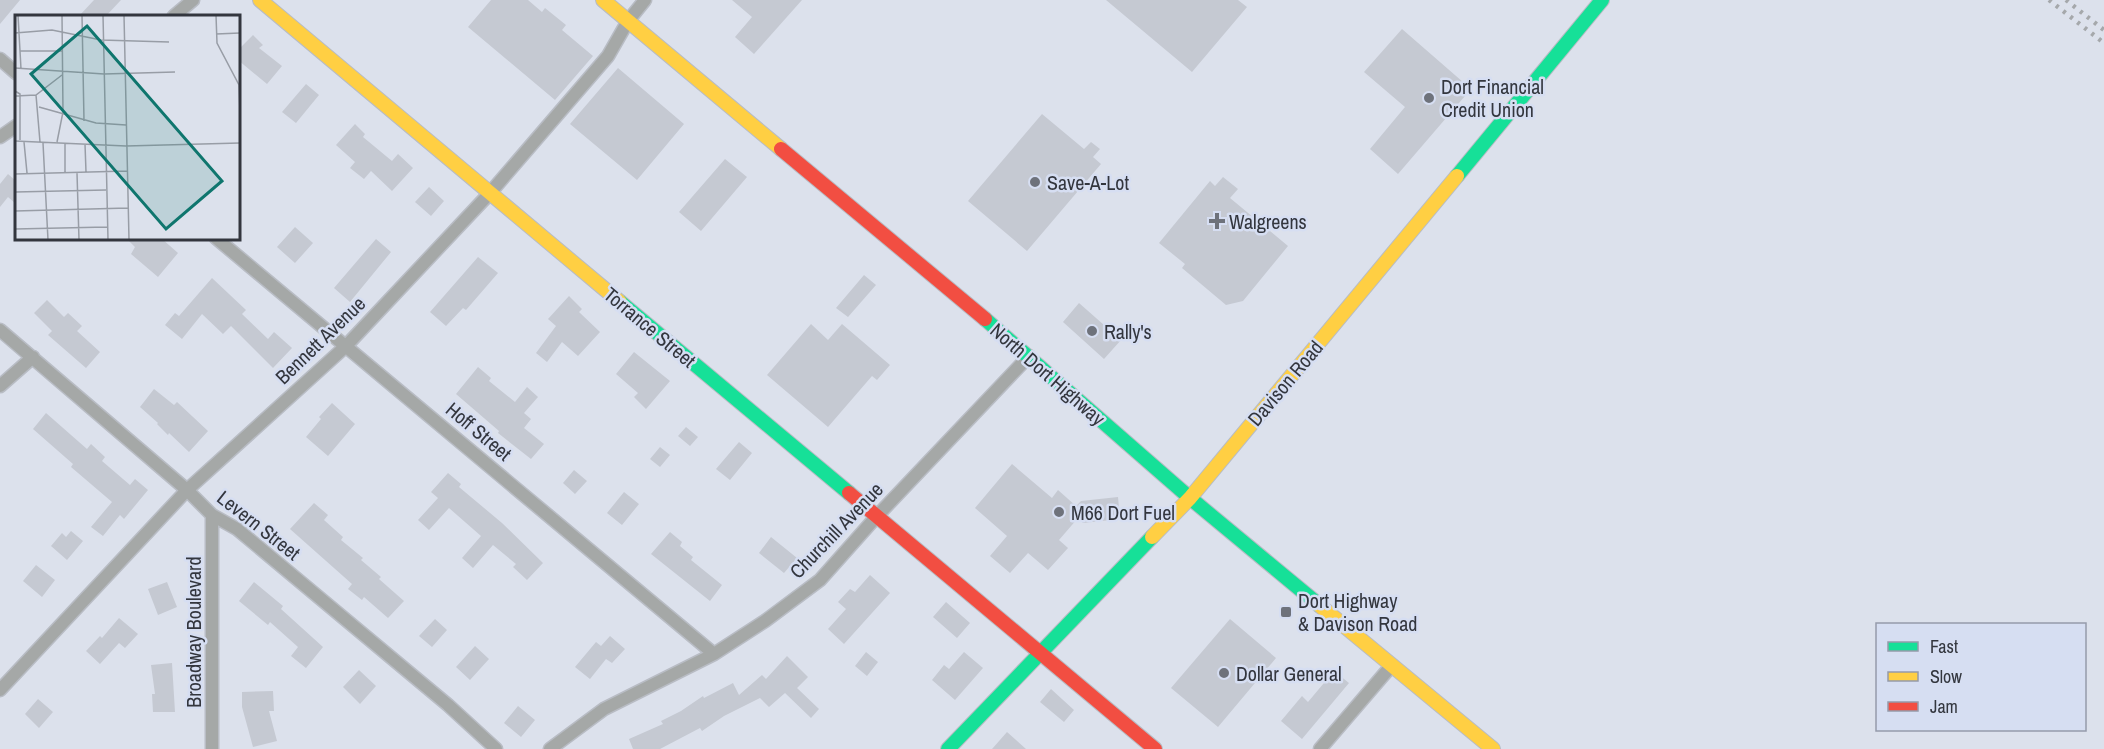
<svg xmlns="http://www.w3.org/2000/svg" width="2104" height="749" font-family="'Archivo Narrow',sans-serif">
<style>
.building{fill:#c5c9d2}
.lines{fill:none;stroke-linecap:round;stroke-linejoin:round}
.street-casing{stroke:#b8bcc4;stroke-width:15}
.fast-casing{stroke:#b8bcc4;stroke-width:16}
.slow-casing{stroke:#b8bcc4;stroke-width:16}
.jam-casing{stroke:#b8bcc4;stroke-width:16}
.street{stroke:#a5a8a7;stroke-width:12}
.fast{stroke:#16e098;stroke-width:14}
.slow{stroke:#ffcf43;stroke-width:14}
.jam{stroke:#f24e42;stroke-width:14}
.rail{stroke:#a5a8ab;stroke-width:4.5;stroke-dasharray:3 6;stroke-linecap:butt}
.poi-dot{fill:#6e727b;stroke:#d6def2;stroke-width:2}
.labels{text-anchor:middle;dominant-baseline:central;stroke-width:5;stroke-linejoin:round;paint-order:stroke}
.poi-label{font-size:20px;fill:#33363e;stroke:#d6def2;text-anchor:start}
.street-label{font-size:20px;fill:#33363e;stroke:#d6def2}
.inset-road{fill:none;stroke:#989da6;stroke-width:1.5}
.view{fill:#0f766e;fill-opacity:0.15;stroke:#0f766e;stroke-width:3}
.inset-edge{fill:none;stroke:#33363e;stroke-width:3}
</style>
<rect width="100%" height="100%" fill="#dce1ec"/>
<path class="building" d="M0,0H20L0,24Z
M94,0H121L106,16H79Z
M491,0H528L542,12L545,8L566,25L562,30L593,56L555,100L468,27Z
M732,0H802L754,54L735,37L752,17Z
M1106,0H1238L1247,7L1192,72Z
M1402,29L1471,89L1398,174L1370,149L1405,107L1364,72Z
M253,35L263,45L259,48L282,66L267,84L238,60V50Z
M618,68L684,124L637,180L570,124Z
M306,84L319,95L296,123L282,112Z
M1042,114L1084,149L1091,142L1100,149L1093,157L1101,164L1027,251L968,201Z
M355,124L365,134L363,137L392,161L398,154L413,168L392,191L371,171L364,179L350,168L355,162L336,145Z
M725,159L747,177L701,231L679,212Z
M8,174L16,181V204L8,197L0,207V184Z
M1223,177L1238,189L1230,198L1288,246L1243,301L1226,305L1182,268L1185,264L1159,243L1210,181L1215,186Z
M429,187L444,201L431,216L415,202Z
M295,227L313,243L295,263L277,247Z
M126,238H161L178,253L158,277L131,254L135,247Z
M376,239L391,252L350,302L334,288Z
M478,257L498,273L466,310L463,308L446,326L430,312Z
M864,275L876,285L848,317L836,308Z
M212,278L246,310L242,314L268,339L274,332L292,348L273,368L231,326L223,334L202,314L182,339L165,325L175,313L179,316Z
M569,296L582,309L579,312L600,332L578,356L562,342L547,362L536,353L556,326L548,319Z
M47,300L64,317L68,313L82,326L77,331L100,352L86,368L48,335L52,331L34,313Z
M1079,303L1121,340L1104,359L1063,322Z
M811,324L828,340L842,324L890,365L877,380L872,376L828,427L767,375Z
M634,352L670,381L646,409L634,397L638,393L616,374Z
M478,367L491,378L489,381L515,402L527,387L538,397L524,413L531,419L524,428L544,444L531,459L498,433L499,431L456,394Z
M154,389L174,405L177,402L208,431L189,452L169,433L168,435L157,424L158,423L140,407Z
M332,403L355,424L328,456L306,437L321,419L319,417Z
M46,413L87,449L91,444L105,457L102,461L130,485L135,479L148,490L124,519L120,515L103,536L91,527L112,502L71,467L73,464L33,429Z
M686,427L698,437L690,446L678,436Z
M739,442L752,453L730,480L716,469Z
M660,447L670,455L660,467L650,459Z
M1012,464L1052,498L1058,490L1076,506L1081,501L1118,497L1120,519L1083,523L1078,518L1059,540L1068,548L1048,570L1028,553L1010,573L990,556L1007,536L975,508Z
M574,470L587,481L575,494L563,483Z
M448,473L461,484L459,487L502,523L543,563L527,580L513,567L516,564L493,545L473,568L462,558L481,536L449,508L429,530L418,520L438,498L431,492Z
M624,492L639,504L622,525L607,513Z
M314,503L328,515L324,520L343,537L341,540L363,558L361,560L381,577L379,579L404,601L388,618L364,597L362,600L348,589L352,584L290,529Z
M71,531L83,541L67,560L51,546L62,533L66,537Z
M670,532L682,542L680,546L693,557L691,560L722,585L710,601L651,554Z
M771,537L797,558L784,573L759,553Z
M36,565L55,580L42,597L23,581Z
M870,575L890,593L844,644L828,629L846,609L838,602L850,589L855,592Z
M167,582L177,607L158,615L148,589Z
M254,582L283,606L281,609L323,647L306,668L291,656L298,647L270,622L268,625L239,601Z
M946,602L970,623L957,638L933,617Z
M119,618L138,634L125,648L119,643L100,664L86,651L100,636L102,638Z
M435,619L447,630L432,647L419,636Z
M1230,619L1276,658L1218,727L1171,688Z
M610,636L625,649L612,663L606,659L590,679L575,667L596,642L601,646Z
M475,646L489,659L470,680L456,667Z
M866,652L878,662L867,676L855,666Z
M964,652L983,668L955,700L932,680L944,665L949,669Z
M787,656L808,677L797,688L819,709L811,718L785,693L769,707L760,698L724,716L702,731L700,728L660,749H633L629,739L663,724L661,721L681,711L703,696L704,698L733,683L739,695L762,675L766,679Z
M172,663L175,712H153L152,694H155L151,665Z
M359,670L376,686L360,704L343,687Z
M1334,671L1349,683L1302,739L1281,721L1302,696L1308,702Z
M1051,689L1074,710L1064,722L1040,702Z
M273,691L274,711H269L277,741L253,747L242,707V692Z
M38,699L53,712L39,728L25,714Z
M518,706L535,720L521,737L504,723Z
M1007,732L1026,749H992Z"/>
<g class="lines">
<defs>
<path id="street" d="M174,16L193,0
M0,59L16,73
M0,137L16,126
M216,238L714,654
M0,330L187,490L212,515L237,529L448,705L496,749
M0,386L33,357
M212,515V749
M0,690L187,490L346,346L490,193L608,56L628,21L645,0
M550,749L604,709L714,654L765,621L820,580L877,516L1029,356
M1320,749L1392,665"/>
<path id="fast" d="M1457,176L1602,0
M620,302L849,493
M985,319L1190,498L1319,605
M948,749L1152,537"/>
<path id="slow" d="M260,0L620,302
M603,0L781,149
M1152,537L1190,498L1457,176
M1319,605L1493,749"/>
<path id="jam" d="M781,149L985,319
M849,493L1155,749"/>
</defs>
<use href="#street" class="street-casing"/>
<use href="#fast" class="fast-casing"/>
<use href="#slow" class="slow-casing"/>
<use href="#jam" class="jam-casing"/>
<use href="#street" class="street"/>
<use href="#fast" class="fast"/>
<use href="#slow" class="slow"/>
<use href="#jam" class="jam"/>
<path class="rail" d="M2049,0L2104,43
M2066,0L2104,30"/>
</g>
<g class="poi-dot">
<circle cx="1429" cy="98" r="6"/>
<circle cx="1035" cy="182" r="6"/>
<path d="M1214 212h6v6h6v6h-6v6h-6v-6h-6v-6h6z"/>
<circle cx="1092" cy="331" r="6"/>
<circle cx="1059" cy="512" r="6"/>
<rect x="1280" y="606" width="12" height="12" rx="3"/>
<circle cx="1224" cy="673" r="6"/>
</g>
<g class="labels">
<g class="poi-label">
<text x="1441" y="86">Dort Financial<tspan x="1441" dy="23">Credit Union</tspan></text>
<text x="1047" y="182">Save-A-Lot</text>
<text x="1229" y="221">Walgreens</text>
<text x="1104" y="331">Rally's</text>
<text x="1071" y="512">M66 Dort Fuel</text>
<text x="1298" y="600">Dort Highway<tspan x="1298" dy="23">&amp; Davison Road</tspan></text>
<text x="1236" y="673">Dollar General</text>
</g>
<g class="street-label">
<text transform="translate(650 327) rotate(40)">Torrance Street</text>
<text transform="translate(320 340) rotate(-44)">Bennett Avenue</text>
<text transform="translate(1048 374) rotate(41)">North Dort Highway</text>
<text transform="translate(1285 383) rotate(-50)">Davison Road</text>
<text transform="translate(479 431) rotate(40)">Hoff Street</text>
<text transform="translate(259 525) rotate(38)">Levern Street</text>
<text transform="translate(836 530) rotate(-46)">Churchill Avenue</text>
<text transform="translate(193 632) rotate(-90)">Broadway Boulevard</text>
</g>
</g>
<g transform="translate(15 15)">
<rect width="225" height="225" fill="#dce1ec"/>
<path class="inset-road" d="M3,0L6,54M67,0L69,106M88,0L93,225M109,0L114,225M201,0L202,28L224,70L225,97M0,18L37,15L86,25L154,27M201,19L225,18M5,36H47M0,53L89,59L160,57M0,76L5,79V125M21,80L25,127M0,81L21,80L47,60M24,92L81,108L111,110M0,126L111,131L225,128M9,127L12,158M42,127L48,97L47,0M28,128L33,225M50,129V157M70,129L71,157M62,158L64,225M0,159L112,156M0,177L91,175M0,196L113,193M0,214L92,212"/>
<path class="view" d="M72,11L207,166L151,214L16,59Z"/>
<rect width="225" height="225" class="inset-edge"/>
</g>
<rect x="1876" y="623" width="210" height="108" fill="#d6def2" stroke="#959baa" stroke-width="1.5"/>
<rect x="1888" y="642" width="30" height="9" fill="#16e098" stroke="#959baa" stroke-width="1.5"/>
<text x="1930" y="653" font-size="18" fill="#33363e">Fast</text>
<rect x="1888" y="672" width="30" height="9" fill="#ffcf43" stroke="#959baa" stroke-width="1.5"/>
<text x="1930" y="683" font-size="18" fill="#33363e">Slow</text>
<rect x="1888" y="702" width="30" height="9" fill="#f24e42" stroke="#959baa" stroke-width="1.5"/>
<text x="1930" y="713" font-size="18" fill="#33363e">Jam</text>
</svg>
